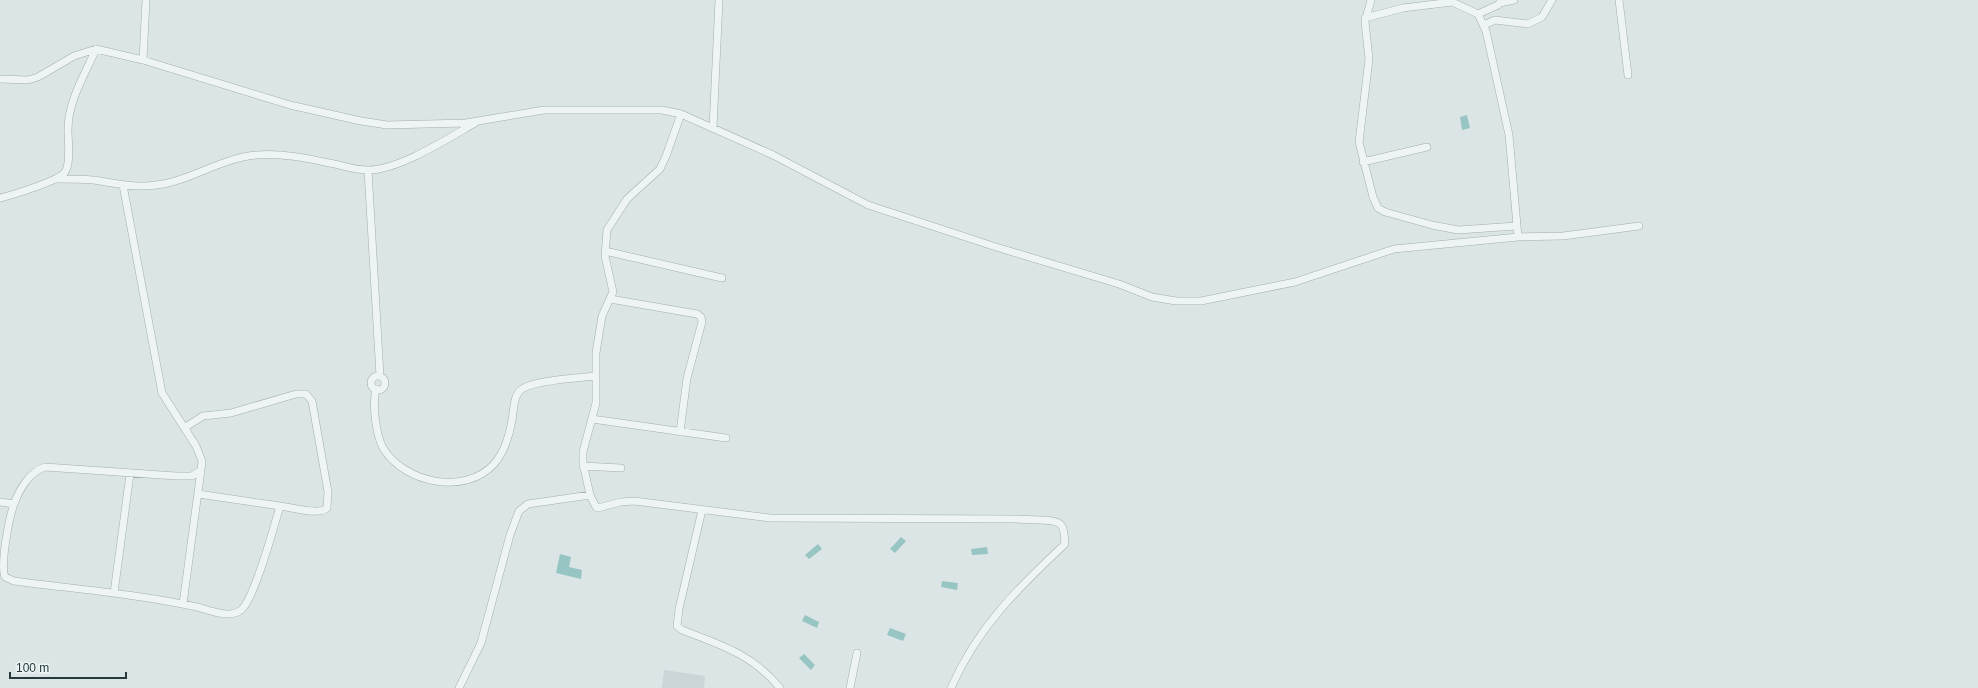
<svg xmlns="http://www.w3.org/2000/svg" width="1978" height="688" font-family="Arial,sans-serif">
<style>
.built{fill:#cad5d7}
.water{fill:#97c5c3}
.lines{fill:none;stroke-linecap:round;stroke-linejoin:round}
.minor-casing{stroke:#a2aeaf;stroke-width:8}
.minor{stroke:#eef3f4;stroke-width:7}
</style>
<rect width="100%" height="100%" fill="#dce5e5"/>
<path class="built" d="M664,670L705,676L704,688H662Z"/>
<path class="water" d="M1467,115L1470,128L1462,130L1460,117Z
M901,537L906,541L895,553L890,549Z
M818,544L822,549L809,559L805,555Z
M987,547L988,554L972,555L971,549Z
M560,554L571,557L569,567L582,570L581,579L556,573Z
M942,581L958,583L957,590L941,587Z
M805,615L819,622L817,628L802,621Z
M890,628L906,634L903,641L887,635Z
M804,654L815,665L811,670L799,658Z"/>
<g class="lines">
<defs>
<path id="minor" d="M1371,0L1365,22L1369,59L1359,142L1373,197L1378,208L1385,212L1432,225L1458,230L1516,226
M1448,0L1478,14L1486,31L1509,135L1518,237
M1619,0L1628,75
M1500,3L1514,0
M1478,14L1498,5L1502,0
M1365,18L1403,8L1452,2
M1484,25L1495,20L1528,24L1542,17L1552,0
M143,60L146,0
M0,79L28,80L38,77L74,56L96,49L143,60L290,105L361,121L387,125L466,123L544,110H662L681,114L773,155L868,205L996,247L1119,284L1152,297L1176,301H1201L1295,282L1394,249L1518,237L1563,236L1639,226
M713,128L719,0
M1363,162L1427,147
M368,170L380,376
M57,179C69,179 81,179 93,180C114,183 135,188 156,185C191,181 220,158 257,155C281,153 306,158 329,163C342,165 354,170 368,170C399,170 447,139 475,123
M123,185L162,393L196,446L202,461L201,470L192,476H176L45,467C30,471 19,490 14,504C9,518 0,565 5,577L14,581C75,589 137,594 197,607C209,610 230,619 241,610C255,598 274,526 280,506C291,507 319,516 327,508L328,492L312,401L306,394H296L231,413L203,416L184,428
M0,198C12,195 59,181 65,172C71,164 68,140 68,130C68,101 85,74 96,49
M605,251L722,278
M610,299L697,314L701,317L702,322L687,378L680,432
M371 383a7 7 0 1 1 14 0a7 7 0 1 1-14 0Z
M376,389C372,404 376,435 383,448C404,483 465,496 494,464C504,453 510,434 512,420C514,410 513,395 522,389C534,380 579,378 596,376
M592,419L726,438
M583,466L621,468
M198,494L280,506
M590,495L596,507L598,508L621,502L634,501L770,518L1017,519C1026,520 1056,518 1061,525C1065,529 1064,538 1065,544C1018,588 977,628 951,688
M0,502L14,504
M702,510L679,609L677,626L682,630C721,645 752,654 780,688
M114,593L130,474
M183,604L201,470
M459,688L481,643L510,535L519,511L528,504L590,495L583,463V452L596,403V353L602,316L613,292L605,256L607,230L627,199L660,169L666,156L681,114
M850,688L857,653"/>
</defs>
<use href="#minor" class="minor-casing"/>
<use href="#minor" class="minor"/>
</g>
<path d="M10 672v6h116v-6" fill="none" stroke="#26393b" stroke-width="2"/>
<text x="16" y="672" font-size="12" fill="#26393b" stroke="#ebf3f3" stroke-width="3" paint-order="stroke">100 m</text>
</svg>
